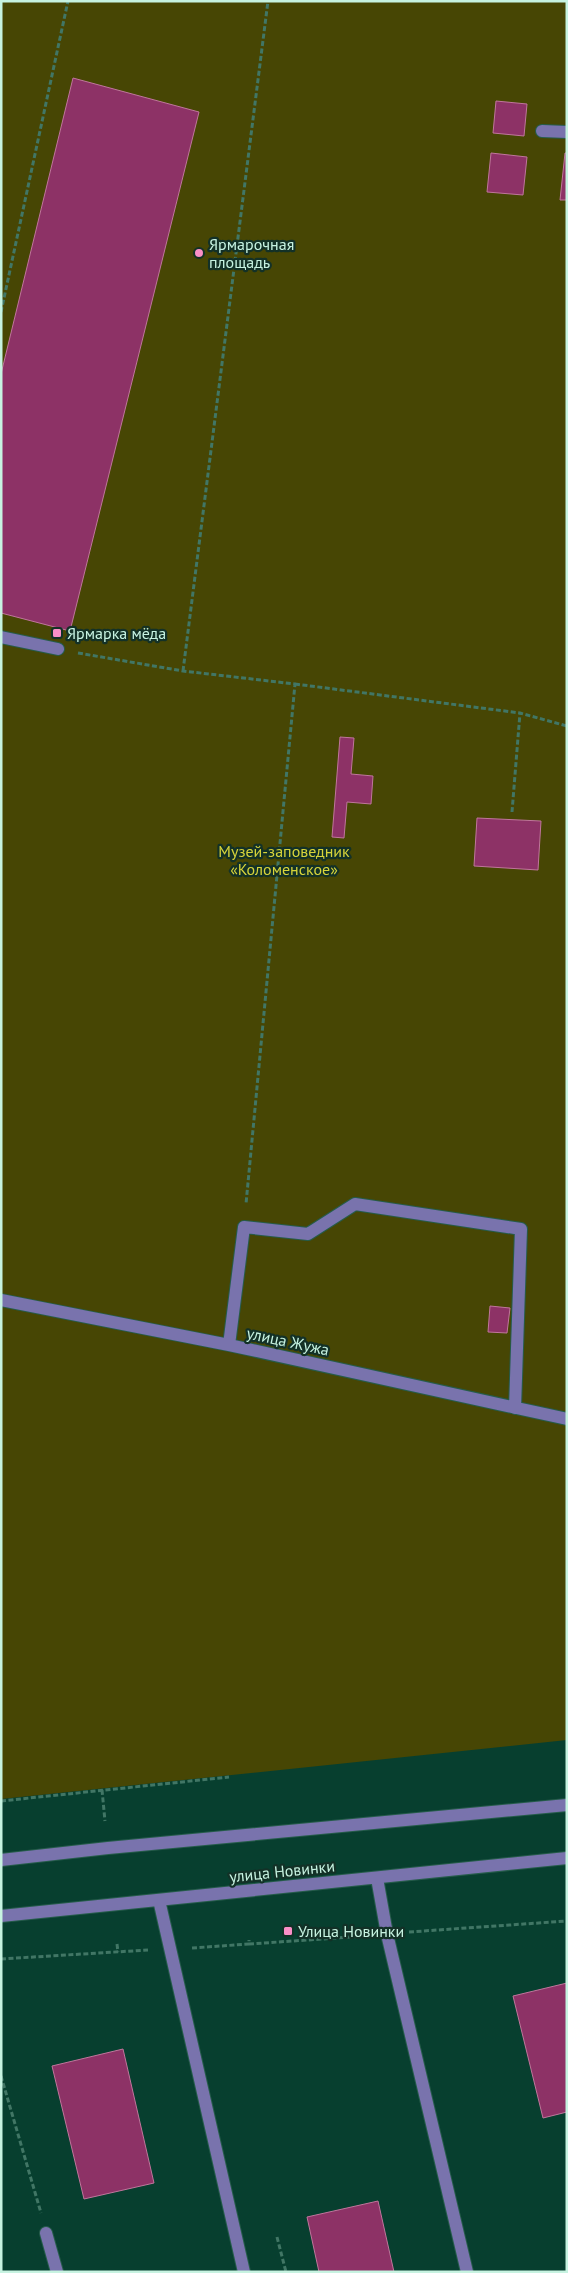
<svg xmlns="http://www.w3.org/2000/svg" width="568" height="2273" font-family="'PT Sans',sans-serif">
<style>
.green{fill:#474604}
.building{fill:#8d3266;stroke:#c0769c}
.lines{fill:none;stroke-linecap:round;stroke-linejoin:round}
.minor-casing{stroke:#265c4b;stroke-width:14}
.path{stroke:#417665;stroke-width:3;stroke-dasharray:5 2.5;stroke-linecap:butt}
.minor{stroke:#7973ad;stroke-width:12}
.poi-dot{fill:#fa8fc7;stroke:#133127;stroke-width:2}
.labels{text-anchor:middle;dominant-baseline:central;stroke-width:4.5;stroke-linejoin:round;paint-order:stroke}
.poi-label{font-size:16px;fill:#c7f3e1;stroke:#133127;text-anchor:start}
.park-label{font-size:16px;fill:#d7d43a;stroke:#133127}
.street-label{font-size:16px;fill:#c7f3e1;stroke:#133127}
</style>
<rect width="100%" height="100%" fill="#073f2f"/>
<path class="green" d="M1,1H567V1740L1,1799Z"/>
<path class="building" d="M73,78L199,112L70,631L1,613V374Z
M496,101L527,104L524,136L493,133Z
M491,153L527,157L523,195L487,192Z
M565,153H567V200H560Z
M340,737L354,738L351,774L373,776L371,804L347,802L344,838L332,837Z
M477,818L541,821L538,870L474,866Z
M490,1306L510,1308L507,1333L488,1332Z
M567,1983V2112L543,2118L513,1996Z
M123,2049L154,2183L84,2199L52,2066Z
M378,2201L394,2272H319L307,2217Z"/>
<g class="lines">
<defs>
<path id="minor" d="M542,131L567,132
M1,637L58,649
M1,1300L229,1345L567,1419
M229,1345L244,1227L308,1234L355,1204L521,1229L515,1408
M1,1860L108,1848L567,1805
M377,1878L387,1934L467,2272
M159,1900L244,2272
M1,1916L567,1858
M46,2233L57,2272"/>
</defs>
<use href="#minor" class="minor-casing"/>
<path class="path" d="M1,312L68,1
M78,653L183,671L295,684L246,1204
M183,671L268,1
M295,684L520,713L567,726
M512,812L520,713
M102,1790L105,1821
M1,1801L229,1777
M409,1932L567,1921
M117,1944L118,1952
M249,1944L366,1936
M192,1948L249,1944V1940
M1,1959L148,1950
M1,2076L41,2213
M277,2237L286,2272"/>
<use href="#minor" class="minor"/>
</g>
<g class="poi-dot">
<circle cx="199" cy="253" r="5"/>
<rect x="52" y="628" width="10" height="10" rx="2.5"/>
<rect x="283" y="1926" width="10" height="10" rx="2.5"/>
</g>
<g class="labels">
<g class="poi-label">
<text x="209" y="244">Ярмарочная<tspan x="209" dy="18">площадь</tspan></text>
<text x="67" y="633">Ярмарка мёда</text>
<text x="298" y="1931">Улица Новинки</text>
</g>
<g class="park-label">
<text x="284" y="851">Музей-заповедник<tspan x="284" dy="18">«Коломенское»</tspan></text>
</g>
<g class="street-label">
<text transform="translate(288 1341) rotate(12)">улица Жужа</text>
<text transform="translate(282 1871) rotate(-6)">улица Новинки</text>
</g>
</g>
<rect width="568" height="2273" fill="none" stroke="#c7f3e1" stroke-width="5"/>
</svg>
